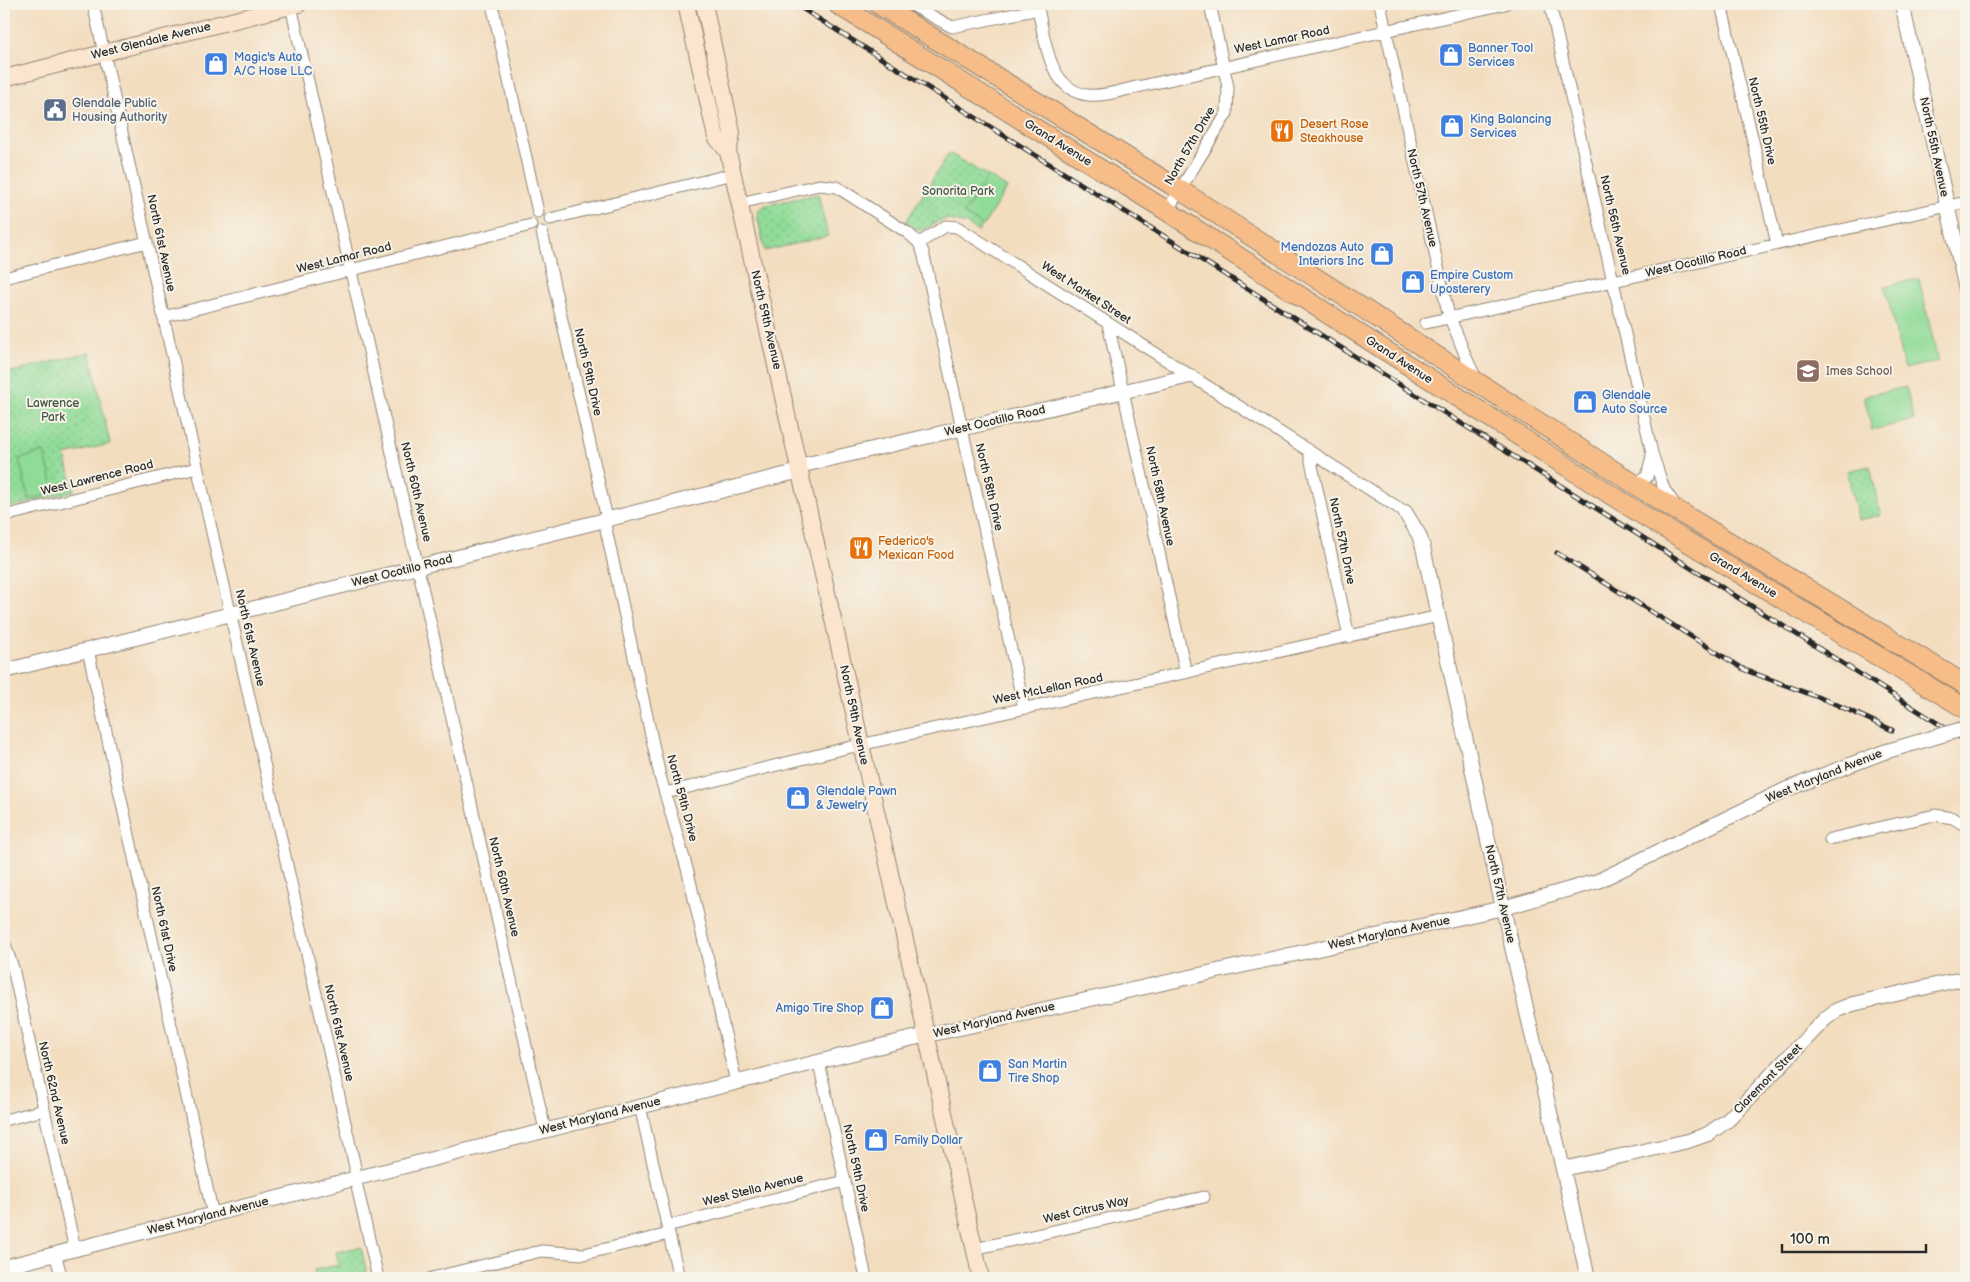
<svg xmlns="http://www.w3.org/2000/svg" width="1970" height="1282" font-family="'Balsamiq Sans',sans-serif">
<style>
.park{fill:url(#park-dots);stroke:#5e8361}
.garden{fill:#90db97;stroke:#5e8361}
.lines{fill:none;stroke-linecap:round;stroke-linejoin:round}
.minor-casing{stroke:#8f8475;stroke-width:13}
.tertiary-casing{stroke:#8f8475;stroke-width:16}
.secondary-casing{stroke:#8f8475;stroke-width:18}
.trunk-casing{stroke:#8f8475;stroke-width:21}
.minor{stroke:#fff;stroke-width:11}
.tertiary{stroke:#fff;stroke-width:14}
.secondary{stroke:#fce5cf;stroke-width:16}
.trunk{stroke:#f7bd88;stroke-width:19}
.rail-casing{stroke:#2b2b2b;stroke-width:5}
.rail{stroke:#f7f3e8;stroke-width:3;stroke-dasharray:9;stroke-linecap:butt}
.tertiary-bridge-casing{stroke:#8f8475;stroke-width:16;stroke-linecap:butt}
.tertiary-bridge{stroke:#fff;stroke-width:14}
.labels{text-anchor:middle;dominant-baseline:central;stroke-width:4;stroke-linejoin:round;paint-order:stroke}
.street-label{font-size:12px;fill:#2b2b2b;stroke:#f7f3e8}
.shop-label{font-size:12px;fill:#366cbe;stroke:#f7f3e8;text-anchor:start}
.service-label{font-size:12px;fill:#4e5e75;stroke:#f7f3e8;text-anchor:start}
.food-label{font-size:12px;fill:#c56008;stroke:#f7f3e8;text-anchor:start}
.park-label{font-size:12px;fill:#445746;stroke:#f7f3e8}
.education-label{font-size:12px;fill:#785e54;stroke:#f7f3e8;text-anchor:start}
</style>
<defs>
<pattern id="park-dots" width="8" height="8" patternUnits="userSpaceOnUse" patternTransform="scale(1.25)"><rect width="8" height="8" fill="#90db97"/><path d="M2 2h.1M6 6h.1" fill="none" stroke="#7cbc82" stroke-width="1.8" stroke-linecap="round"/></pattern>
</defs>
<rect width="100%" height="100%" fill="#f7f3e8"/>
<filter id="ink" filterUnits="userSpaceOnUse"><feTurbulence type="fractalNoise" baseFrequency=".02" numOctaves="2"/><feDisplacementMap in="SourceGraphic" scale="10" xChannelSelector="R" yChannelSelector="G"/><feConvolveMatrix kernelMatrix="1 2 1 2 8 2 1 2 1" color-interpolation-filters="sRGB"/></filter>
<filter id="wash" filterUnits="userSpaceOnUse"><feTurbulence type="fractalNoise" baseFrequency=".0096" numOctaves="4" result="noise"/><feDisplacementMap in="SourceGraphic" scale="20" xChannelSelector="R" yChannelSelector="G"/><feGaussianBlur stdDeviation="1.12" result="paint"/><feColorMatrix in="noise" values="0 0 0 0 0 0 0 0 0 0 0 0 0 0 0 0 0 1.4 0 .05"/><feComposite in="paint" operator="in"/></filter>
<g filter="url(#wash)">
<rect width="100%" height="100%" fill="#f3ddbf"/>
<path class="park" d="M949,153L1007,188L978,232L967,224L946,219C924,224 928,238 905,223Z
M818,194L828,236L765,251L757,214L759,209L766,205Z
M90,352L110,444L65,455L74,491L4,509V374Z
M1870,466L1881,515L1858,520L1847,471Z
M361,1247L368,1278H316L314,1270L339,1265L336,1252Z"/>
<path class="garden" d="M988,176L1007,188L983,226L964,214Z
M1919,279L1938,361L1904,369L1885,286Z
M1906,387L1914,420L1872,430L1864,396Z
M44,452L55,493L29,499L19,459Z"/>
</g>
<g filter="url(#ink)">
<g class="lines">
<defs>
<path id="minor" d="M93,4L355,1167V1178L378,1278
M492,4L538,212
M910,4L952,27L1039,9
M1037,4C1045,36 1047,90 1088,95C1105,97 1125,89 1142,86L1505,4
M1380,4L1449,317C1460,338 1464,357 1476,378
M1550,4L1652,453L1664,489L1675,505
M1721,4L1777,244
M291,6L545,1130
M740,203L819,185L837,187L908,233L919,243L923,252L1024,708
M1167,211L1227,113L1228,87L1210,4
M550,219L733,174
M542,232L607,519
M919,243L946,226L957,227L1405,512
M4,278L147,242
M163,317L531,225
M1426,323L1966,202
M1108,324L1186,673
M1309,452L1349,637
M1630,479L1639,481L1647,477L1652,455
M4,516L197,468
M604,520L660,776L688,872L736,1082
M88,650L213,1215
M665,793L842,749L1439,616
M1830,839L1935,815L1953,818L1966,826
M4,942L13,968L75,1250
M819,1063L866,1278
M640,1106L679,1278
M4,1120L44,1110
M667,1226L845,1181
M974,1249L1204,1197
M55,1254L62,1278
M432,1278L541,1251L584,1254L669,1234"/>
<path id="tertiary" d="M1902,4L1966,289
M799,466L1190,376
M1405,512L1419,535L1423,547L1503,908L1588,1278
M4,671L800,471
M1563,1169L1688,1141L1708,1134L1728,1120L1826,1018L1837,1010L1853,1004L1966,978
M4,1267L905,1040L1503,908L1598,881L1787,789L1884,752"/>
<path id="secondary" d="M686,4L716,137L728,152
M704,4L732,133L728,152L981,1278
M4,78L299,4"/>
<path id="trunk" d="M837,4L1167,211L1641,514L1966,709
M878,4L1180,190L1653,496L1966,685"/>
</defs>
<use href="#minor" class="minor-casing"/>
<use href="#tertiary" class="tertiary-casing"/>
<use href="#secondary" class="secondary-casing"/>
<use href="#trunk" class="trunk-casing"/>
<use href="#minor" class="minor"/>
<use href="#tertiary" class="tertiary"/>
<use href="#secondary" class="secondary"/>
<use href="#trunk" class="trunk"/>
<defs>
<path id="rail" d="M795,4L1966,741
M1557,553L1745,670L1831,702L1892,730"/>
</defs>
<use href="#rail" class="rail-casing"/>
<use href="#rail" class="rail"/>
<defs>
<path id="tertiary-bridge" d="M1884,752L1966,728"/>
</defs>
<use href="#tertiary-bridge" class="tertiary-bridge-casing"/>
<use href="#tertiary-bridge" class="tertiary-bridge"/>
</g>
</g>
<defs>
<symbol id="shop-square" viewBox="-11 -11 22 22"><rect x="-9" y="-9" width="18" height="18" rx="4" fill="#3f7fe0" stroke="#f7f3e8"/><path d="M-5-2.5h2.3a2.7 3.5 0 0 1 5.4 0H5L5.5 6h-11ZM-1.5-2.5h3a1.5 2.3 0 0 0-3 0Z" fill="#fff"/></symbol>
<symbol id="civic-square" viewBox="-11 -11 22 22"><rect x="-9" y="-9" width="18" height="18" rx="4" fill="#5c6f8a" stroke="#f7f3e8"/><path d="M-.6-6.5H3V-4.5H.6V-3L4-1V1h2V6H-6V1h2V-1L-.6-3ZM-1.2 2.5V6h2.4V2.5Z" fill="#fff"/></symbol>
<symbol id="restaurant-square" viewBox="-11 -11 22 22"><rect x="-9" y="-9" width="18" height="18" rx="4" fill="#e8710a" stroke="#f7f3e8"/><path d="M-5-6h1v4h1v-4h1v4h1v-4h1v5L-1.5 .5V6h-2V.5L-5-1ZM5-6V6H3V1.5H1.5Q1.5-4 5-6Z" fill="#fff"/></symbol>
<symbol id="school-square" viewBox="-11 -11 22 22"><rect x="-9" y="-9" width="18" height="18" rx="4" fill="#8d6e63" stroke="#f7f3e8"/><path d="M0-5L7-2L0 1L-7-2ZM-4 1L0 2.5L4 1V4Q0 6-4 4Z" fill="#fff"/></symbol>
</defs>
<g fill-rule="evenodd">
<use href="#shop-square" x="1437" y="41" width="28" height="28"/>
<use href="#shop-square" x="202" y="50" width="28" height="28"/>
<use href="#civic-square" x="41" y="96" width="28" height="28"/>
<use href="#shop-square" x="1438" y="112" width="28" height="28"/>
<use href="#restaurant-square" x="1268" y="117" width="28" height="28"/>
<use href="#shop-square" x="1368" y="240" width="28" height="28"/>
<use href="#shop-square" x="1399" y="268" width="28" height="28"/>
<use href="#school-square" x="1794" y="357" width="28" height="28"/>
<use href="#shop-square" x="1571" y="388" width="28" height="28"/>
<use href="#restaurant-square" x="847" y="534" width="28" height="28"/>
<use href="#shop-square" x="784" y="784" width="28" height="28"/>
<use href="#shop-square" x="868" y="994" width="28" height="28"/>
<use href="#shop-square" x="976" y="1057" width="28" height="28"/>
<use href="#shop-square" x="862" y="1126" width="28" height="28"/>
</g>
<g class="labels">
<g class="street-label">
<text transform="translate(1282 40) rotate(-12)">West Lamar Road</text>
<text transform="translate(151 41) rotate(-14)">West Glendale Avenue</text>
<text transform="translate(1762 121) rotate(77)">North 55th Drive</text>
<text transform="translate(1058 143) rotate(32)">Grand Avenue</text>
<text transform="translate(1190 146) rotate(-60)">North 57th Drive</text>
<text transform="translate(1934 147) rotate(78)">North 55th Avenue</text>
<text transform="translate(1422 198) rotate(77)">North 57th Avenue</text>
<text transform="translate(1615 225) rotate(77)">North 56th Avenue</text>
<text transform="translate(161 243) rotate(78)">North 61st Avenue</text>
<text transform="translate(344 258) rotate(-14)">West Lamar Road</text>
<text transform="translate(1696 262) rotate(-13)">West Ocotillo Road</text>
<text transform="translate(1086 293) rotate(33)">West Market Street</text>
<text transform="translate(766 320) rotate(77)">North 59th Avenue</text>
<text transform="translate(1399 360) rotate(33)">Grand Avenue</text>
<text transform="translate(588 372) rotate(77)">North 59th Drive</text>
<text transform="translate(995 421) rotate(-13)">West Ocotillo Road</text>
<text transform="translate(97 478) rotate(-14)">West Lawrence Road</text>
<text transform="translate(989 487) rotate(77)">North 58th Drive</text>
<text transform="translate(416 492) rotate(77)">North 60th Avenue</text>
<text transform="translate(1160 496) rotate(78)">North 58th Avenue</text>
<text transform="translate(1342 541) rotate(78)">North 57th Drive</text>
<text transform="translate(402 571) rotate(-14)">West Ocotillo Road</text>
<text transform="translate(1743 575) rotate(31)">Grand Avenue</text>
<text transform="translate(250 638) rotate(77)">North 61st Avenue</text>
<text transform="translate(1048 689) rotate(-12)">West McLellan Road</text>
<text transform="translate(854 715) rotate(78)">North 59th Avenue</text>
<text transform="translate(1824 776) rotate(-22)">West Maryland Avenue</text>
<text transform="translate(682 798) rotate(75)">North 59th Drive</text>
<text transform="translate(504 887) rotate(77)">North 60th Avenue</text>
<text transform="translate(1500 894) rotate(77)">North 57th Avenue</text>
<text transform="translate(164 929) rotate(78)">North 61st Drive</text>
<text transform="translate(1389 933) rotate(-12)">West Maryland Avenue</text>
<text transform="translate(994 1020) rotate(-13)">West Maryland Avenue</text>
<text transform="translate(339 1033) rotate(77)">North 61st Avenue</text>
<text transform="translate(1768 1079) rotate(-46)">Claremont Street</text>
<text transform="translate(54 1093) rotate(77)">North 62nd Avenue</text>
<text transform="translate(600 1116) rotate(-14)">West Maryland Avenue</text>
<text transform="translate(856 1168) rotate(78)">North 59th Drive</text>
<text transform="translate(753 1190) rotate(-14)">West Stella Avenue</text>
<text transform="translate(1086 1210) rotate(-13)">West Citrus Way</text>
<text transform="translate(208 1216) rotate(-14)">West Maryland Avenue</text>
</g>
<g class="shop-label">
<text x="1468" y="48">Banner Tool<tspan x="1468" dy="14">Services</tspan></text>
<text x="234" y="57">Magic's Auto<tspan x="234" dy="14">A/C Hose LLC</tspan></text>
<text x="1470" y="119">King Balancing<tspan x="1470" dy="14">Services</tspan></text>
<text x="1364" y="247" text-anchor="end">Mendozas Auto<tspan x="1364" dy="14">Interiors Inc</tspan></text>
<text x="1430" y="275">Empire Custom<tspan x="1430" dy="14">Uposterery</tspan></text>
<text x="1602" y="395">Glendale<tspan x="1602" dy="14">Auto Source</tspan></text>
<text x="816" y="791">Glendale Pawn<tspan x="816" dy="14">&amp; Jewelry</tspan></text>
<text x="864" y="1008" text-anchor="end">Amigo Tire Shop</text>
<text x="1008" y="1064">San Martin<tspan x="1008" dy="14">Tire Shop</tspan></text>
<text x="894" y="1140">Family Dollar</text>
</g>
<g class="service-label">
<text x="72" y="103">Glendale Public<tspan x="72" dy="14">Housing Authority</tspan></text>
</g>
<g class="food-label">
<text x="1300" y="124">Desert Rose<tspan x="1300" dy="14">Steakhouse</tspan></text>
<text x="878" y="541">Federico's<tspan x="878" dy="14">Mexican Food</tspan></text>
</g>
<g class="park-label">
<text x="958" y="191">Sonorita Park</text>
<text x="53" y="403">Lawrence<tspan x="53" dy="14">Park</tspan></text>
</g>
<g class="education-label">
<text x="1826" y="371">Imes School</text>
</g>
</g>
<rect width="1970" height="1282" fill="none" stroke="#f7f3e8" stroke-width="20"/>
<path d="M1782 1244v8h144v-8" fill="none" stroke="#2b2b2b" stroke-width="2.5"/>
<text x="1790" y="1244" font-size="15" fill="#2b2b2b" stroke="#f7f3e8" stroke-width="4" paint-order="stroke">100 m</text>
</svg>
